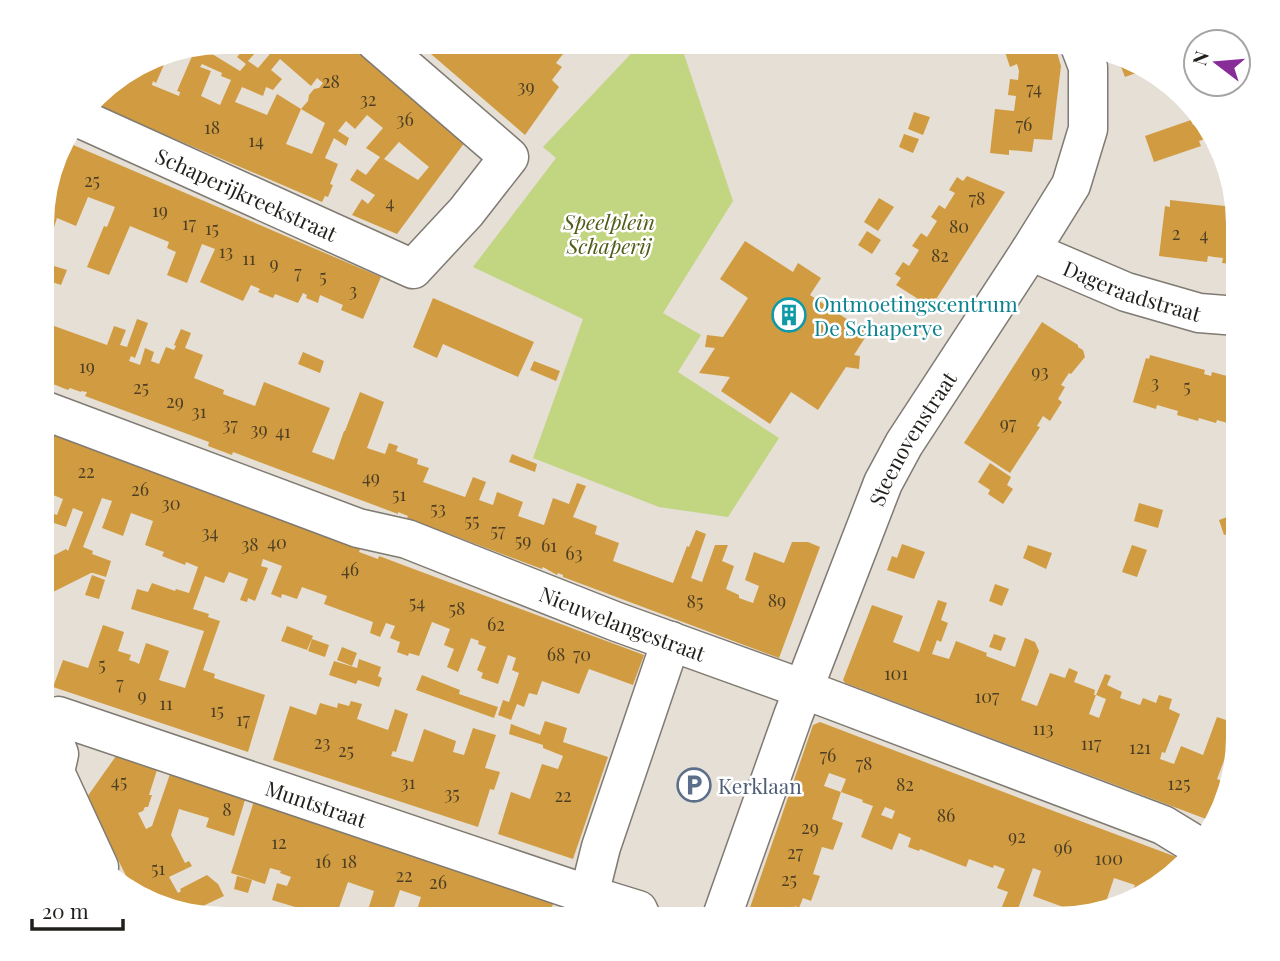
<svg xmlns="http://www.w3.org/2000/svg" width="1280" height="961" font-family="'Playfair Display',serif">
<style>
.green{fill:#c2d580}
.building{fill:#d19c41;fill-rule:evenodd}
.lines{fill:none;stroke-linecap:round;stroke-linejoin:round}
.minor-casing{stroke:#7f7a72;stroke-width:41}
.minor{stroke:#fff;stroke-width:38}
.labels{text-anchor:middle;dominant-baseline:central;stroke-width:5;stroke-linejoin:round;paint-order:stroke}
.number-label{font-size:18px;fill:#4d3e24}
.street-label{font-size:21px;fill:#211f1b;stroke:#fff}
.park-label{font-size:21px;font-style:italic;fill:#505c17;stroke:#fff}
.culture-label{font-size:21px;fill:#0d838f;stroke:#fff;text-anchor:start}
.service-label{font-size:21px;fill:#4e5e75;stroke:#fff;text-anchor:start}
</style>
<rect width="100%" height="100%" fill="#e5dfd6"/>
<path class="green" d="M642,42H680L733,201L663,313L701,335L678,372L779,438L728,517L659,507L533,458L583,319L473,267L556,158L543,147Z"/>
<path class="building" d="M250,42H265L248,61L258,68L275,48L267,42H347L465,142L397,234L352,215L362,199L368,204L375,195L350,180L357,169L366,175L380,157L366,148L383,128L367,115L355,129L346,121L338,131L349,138L346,146L334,138L325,158L338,164L330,184L333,185L328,197L325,196L322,202L91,103L105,87L166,52L170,51L156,83L153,81L152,85L179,96L180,92L177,91L196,47L199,46L240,71L246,64L237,57ZM280,59L311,86L317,78L323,83L319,88L314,89L309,95L308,101L301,109L325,123L312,154L286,144L301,109L277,94L267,115L235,102L242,87L263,96L266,87L273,90L282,79L271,70ZM202,64L222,73L221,76L231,80L220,105L201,96L211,71L200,67ZM399,142L429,167L418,180L384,159Z
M417,42H528L532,45L533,43L535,45L537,42H567L570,45L556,63L562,67L552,80L559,87L525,135Z
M1010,42H1054L1061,66L1052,140L1034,139L1032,152L1009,150V155L990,153L995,109L1014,111L1016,96L1008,95L1010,79L1018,80L1019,71L1017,64L1010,67L1005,52L1012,50Z
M1116,54L1125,56L1147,69L1125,77Z
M914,112L930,117L923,135L908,129Z
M1191,120L1193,125L1202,121L1213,136L1199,141L1201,146L1154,162L1145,136Z
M904,134L919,139L913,153L899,147Z
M64,141L381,277L363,319L341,310L343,305L320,295L318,303L306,298L307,295L303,293L298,303L275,294L273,298L258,292L260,289L251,285L243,301L200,282L215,249L202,244L187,283L167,275L176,252L167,248L169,242L130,226L109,275L87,267L104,226L107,227L115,207L88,197L76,226L57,218L54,227L44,223V200Z
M967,176L1005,192L931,307L896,285L901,278L895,274L903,262L909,266L919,250L912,246L921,233L927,237L937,221L931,217L939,205L945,209L955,193L949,190L957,177L963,181Z
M879,198L894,207L878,231L864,222Z
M1170,200L1234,207L1238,224V265L1222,263L1223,258L1214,257L1208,256L1207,262L1159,256L1165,206L1170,207Z
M867,231L881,240L872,254L858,245Z
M745,241L793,272L798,263L821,278L810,295L868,333L854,355L860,356L859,369L846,367L818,410L791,392L770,424L721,391L730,377L699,373L715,348L705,347L707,335L723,337L748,298L720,279Z
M54,266L67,270L61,285L49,281Z
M433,298L534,342L518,377L443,344L437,358L413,347Z
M137,319L148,323L135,358L131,356L129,361L140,365L145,348L154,352L151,361L159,364L166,347L174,350L176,346L174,345L181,329L191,333L185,348L203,355L194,378L224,390L223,394L255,406L264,382L330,408L312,452L334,460L344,431H345L360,392L384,402L367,448L385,454L389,443L398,446L396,451L418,459L417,464L429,468L423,482L465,497L473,477L486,482L479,500L493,505L497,492L523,502L518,516L544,525L553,498L569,504L577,483L586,486L573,517L597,526L595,534L619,543L613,561L673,583L687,546L689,547L696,530L706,534L691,578L702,582L715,545H728L722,561L734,566L726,589L739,595V598L753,603L759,586L745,580L754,552L784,563L792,542H808L820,547L779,658L563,577V575L558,573L557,575L543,567L542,569L407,518L408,516L398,512V514L233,452L232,455L208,446L209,442L85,396L87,392L81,391V392L70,388L68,390L43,380V322L107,345L114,326L126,330L120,345L127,347Z
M1042,322L1078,345V347L1083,350L1085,357L1071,374L1069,373L1061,385L1065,387L1058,399L1062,402L1050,421L1043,416L1037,426L1040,427L1010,473L964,443Z
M303,352L324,361L320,373L298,364Z
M1150,355L1205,370L1204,374L1211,376L1212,372L1238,379V426L1217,420L1216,423L1199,418L1198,421L1177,415L1178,411L1157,405L1156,409L1133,402L1146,358L1149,359Z
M534,361L560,371L556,381L530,370Z
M43,429L360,549L359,552L378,559L379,556L644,655L633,685L589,669L579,694L542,681L537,695L529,693L524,707L517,704L511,720L498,715L503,700L509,702L519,673L512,670L516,658L508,655L498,684L481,678L483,673L477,670L486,647L478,644L479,641L471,638L458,672L447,667L454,649L444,645L450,629L432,622L419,656L409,653L408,656L397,652L400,642L390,638L395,626L386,623L380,637L370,633L373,622L324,604L327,596L302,587L297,599L282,594L281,598L271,594L282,566L263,559L261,566L268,568L255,601L248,598L247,602L240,600L248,579L229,572L224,583L205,576L193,609L209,614L208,617L220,621L203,670L215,674L214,678L265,695L248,752L53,687L63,660L88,668L103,625L124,632L118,651L131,655L129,660L135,662L139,664L146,643L169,651L159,680L185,688L204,631L131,609L137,589L148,592L152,583L175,591L176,589L189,593L198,567L186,562L185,565L162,556L164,552L145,545L153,521L131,513L123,536L102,528L112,501L102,498L83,547L93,551L92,554L111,561L106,577L93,573H91L47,595L53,606L43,611V561L66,549L68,551L83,512L73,508L66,527L54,523L53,525L43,522V510L57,515L63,499L43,491L48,475L43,474Z
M512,454L537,464L535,472L509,462Z
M990,463L1011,477L1007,485L1013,489L1003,504L988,494L990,490L978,482Z
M1139,503L1163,510L1158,528L1134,521Z
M1238,513V531L1224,535L1219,520Z
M902,544L925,552L914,579L887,570L892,556L897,558Z
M1028,545L1052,553L1046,569L1023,558Z
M1132,545L1147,550L1137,577L1122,572Z
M92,575L105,580L99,599L85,595Z
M995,584L1009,589L1002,606L989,601Z
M938,600L947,603L941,620L948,623L941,642L937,640L932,654L949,659L956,641L987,653L986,656L1015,667L1025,638L1035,642L1039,651L1021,700L1037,706L1050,673L1065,678L1069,668L1078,672L1074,682L1095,690L1094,695H1096L1089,714L1099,718L1106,699L1096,695L1105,674L1111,676L1107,685L1122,692L1120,698L1140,705L1143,698L1156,703L1159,695L1172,699L1169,709L1180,714L1165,753L1162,752L1160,759L1174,764L1181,746L1203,755L1217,717L1238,724L1217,779L1225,782L1232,765H1234L1224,806L1214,822L845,683L843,680L872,605L903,616L893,642L919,652Z
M287,626L313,636L307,650L281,641Z
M994,634L1006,638L1001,651L989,647Z
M312,639L329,645L325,657L308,651Z
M342,647L357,653L352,666L337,660Z
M359,659L381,667L378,676L382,678L379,687L358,680L356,684L329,675L334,661L357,668Z
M422,675L460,690L459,694L498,707L494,718L416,690Z
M351,701L362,704L357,719L388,730L395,709L408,714L396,752L393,751L391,756L413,762L424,729L456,741L453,752L464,755L473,728L496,735L485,768L500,772L494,790L490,789L478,827L273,760L290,706L316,715L320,703L337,708L338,703L349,706Z
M545,721L567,728L563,742L608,757L573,859L498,834L511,792L530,799L542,764L558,769L563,756L543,748V745L509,734L511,724L540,735Z
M820,722L1019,798L1187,861L1136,900L1129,902L1135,885L1114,878L1104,908L1089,911L1079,908L1077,912L1033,896L1041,871L1033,868L1016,914L1001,909L1008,892L997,888L1005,869L994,865L993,868L969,859L966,867L920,849L919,851L908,847L911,838L899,833L892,850L861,837L873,806L862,802L863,800L841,792L846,779L829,773L824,786L841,792L832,819L843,823L833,850L822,847L813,874L820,876L811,901L803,898L799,908L795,906L790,919H746L813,725ZM885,807L895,811L892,819L881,815Z
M116,756L157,770L149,795H152L148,807H145L143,811L138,813L146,829L152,826L170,774L245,800L234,836L206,827L209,818L179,809L171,835L185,863L189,861L192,866L169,877L178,893L181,891L180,889L207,875L218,884L224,896L188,913L155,905L134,892L87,797Z
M254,801L554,901L548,919H424L415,916L421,897L400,890L390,919L383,917L382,919H365L374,891L348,882L335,919H317L318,914L272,900L277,883L287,886L291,877L280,873L281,871L270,868L265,884L231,873Z
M237,876L252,880L248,893L234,889Z
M569,906L608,919H565Z
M290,911L313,918V919H288Z"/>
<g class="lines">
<defs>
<g id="minor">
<path id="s1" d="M79,118L413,269L466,212L509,157L376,42"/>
<path id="s2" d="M1030,251L1126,292L1199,313L1238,316"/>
<path id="s3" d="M43,410L358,528L407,539L617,622L803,689L1163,825L1199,847"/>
<path d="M42,716L47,722L59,754L55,772L99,867"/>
<path id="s4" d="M47,722L58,716L589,895L638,910L642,919"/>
<path d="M589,895L601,847L671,641"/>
<path id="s5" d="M721,919L793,716L883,483L904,444L1030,251L1071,185L1088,129V67L1080,46"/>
</g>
</defs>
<use href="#minor" class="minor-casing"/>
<use href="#minor" class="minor"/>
</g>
<defs>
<symbol id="building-ring" viewBox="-11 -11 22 22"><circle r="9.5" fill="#fff" stroke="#0f9aa8" stroke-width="1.5"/><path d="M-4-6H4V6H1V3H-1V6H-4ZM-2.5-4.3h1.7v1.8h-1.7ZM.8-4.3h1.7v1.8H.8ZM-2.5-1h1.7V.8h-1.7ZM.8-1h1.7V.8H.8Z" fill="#0f9aa8"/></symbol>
<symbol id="parking-ring" viewBox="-11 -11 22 22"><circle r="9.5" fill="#fff" stroke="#5c6f8a" stroke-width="1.5"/><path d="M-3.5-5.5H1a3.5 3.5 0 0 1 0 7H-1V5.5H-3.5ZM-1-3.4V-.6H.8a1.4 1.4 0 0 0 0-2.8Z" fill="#5c6f8a"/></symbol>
</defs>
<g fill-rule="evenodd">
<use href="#building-ring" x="770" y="296" width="38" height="38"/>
<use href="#parking-ring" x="675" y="766" width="38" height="38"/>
</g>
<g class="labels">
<g class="number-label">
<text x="331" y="81">28</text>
<text x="526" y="86">39</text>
<text x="1034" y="88">74</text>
<text x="368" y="99">32</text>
<text x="405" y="119">36</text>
<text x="1024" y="124">76</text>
<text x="212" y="127">18</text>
<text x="256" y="140">14</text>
<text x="92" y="180">25</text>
<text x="977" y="198">78</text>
<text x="390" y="202">4</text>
<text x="160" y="210">19</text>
<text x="189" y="223">17</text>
<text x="959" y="226">80</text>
<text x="212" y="228">15</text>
<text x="1176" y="233">2</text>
<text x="1204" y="234">4</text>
<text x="226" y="251">13</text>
<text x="940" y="255">82</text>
<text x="249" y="258">11</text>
<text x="274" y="263">9</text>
<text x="298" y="272">7</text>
<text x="323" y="276">5</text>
<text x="353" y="290">3</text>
<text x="87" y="366">19</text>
<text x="1040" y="371">93</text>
<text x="1155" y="382">3</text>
<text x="1187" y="386">5</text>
<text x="141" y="387">25</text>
<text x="175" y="401">29</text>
<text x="199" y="411">31</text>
<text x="1008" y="423">97</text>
<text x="230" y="424">37</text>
<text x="259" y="429">39</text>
<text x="283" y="431">41</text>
<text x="86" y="471">22</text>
<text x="371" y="477">49</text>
<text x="140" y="489">26</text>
<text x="399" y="494">51</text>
<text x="171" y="503">30</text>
<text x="438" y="508">53</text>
<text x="472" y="520">55</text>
<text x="498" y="530">57</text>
<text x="210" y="532">34</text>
<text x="523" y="540">59</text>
<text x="277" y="542">40</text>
<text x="250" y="544">38</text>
<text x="549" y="545">61</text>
<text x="574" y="553">63</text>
<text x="350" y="569">46</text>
<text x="777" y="600">89</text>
<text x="695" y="601">85</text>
<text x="417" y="602">54</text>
<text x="457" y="608">58</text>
<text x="496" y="624">62</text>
<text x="556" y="654">68</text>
<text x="582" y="654">70</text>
<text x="102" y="664">5</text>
<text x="896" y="673">101</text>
<text x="120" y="683">7</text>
<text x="142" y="695">9</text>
<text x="987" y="696">107</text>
<text x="166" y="703">11</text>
<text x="217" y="710">15</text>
<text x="243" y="719">17</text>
<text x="1043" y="728">113</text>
<text x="322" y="742">23</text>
<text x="1091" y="743">117</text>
<text x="1140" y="747">121</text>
<text x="346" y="750">25</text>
<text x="828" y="755">76</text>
<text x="864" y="763">78</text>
<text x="119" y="781">45</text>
<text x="408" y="782">31</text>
<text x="1179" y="783">125</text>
<text x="905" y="784">82</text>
<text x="452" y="793">35</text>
<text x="563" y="795">22</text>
<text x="227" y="809">8</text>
<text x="946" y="815">86</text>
<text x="810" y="827">29</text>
<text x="1017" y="836">92</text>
<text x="279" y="842">12</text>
<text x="1063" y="847">96</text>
<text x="795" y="852">27</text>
<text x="1109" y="858">100</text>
<text x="323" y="861">16</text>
<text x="349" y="861">18</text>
<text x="158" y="868">51</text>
<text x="404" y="875">22</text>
<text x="789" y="879">25</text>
<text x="438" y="882">26</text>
</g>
<g class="street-label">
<text stroke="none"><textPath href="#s1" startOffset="184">Schaperijkreekstraat</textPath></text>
<text stroke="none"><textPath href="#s2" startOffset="110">Dageraadstraat</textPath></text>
<text stroke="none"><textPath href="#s5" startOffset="518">Steenovenstraat</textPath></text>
<text stroke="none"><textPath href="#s3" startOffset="618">Nieuwelangestraat</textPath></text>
<text stroke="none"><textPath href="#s4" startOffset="285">Muntstraat</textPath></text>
</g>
<g class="park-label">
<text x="609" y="221">Speelplein<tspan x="609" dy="24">Schaperij</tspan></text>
</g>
<g class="culture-label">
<text x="814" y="303">Ontmoetingscentrum<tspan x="814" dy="24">De Schaperye</tspan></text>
</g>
<g class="service-label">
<text x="718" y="785">Kerklaan</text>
</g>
</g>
<path d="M0 0H1280V961H0ZM224 54H1056A170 170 0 0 1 1226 224V737A170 170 0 0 1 1056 907H224A170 170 0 0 1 54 737V224A170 170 0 0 1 224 54Z" fill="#fff" fill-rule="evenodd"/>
<g transform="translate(1217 63) rotate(286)"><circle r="33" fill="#ffffff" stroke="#a6a5a4" stroke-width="2"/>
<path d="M0-5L12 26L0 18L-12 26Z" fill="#882c98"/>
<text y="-10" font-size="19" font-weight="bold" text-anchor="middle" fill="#211f1b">N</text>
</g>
<path d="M32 919v10h91v-10" fill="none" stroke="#211f1b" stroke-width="3.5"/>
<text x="42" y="919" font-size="21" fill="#211f1b" stroke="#ffffff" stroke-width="5" paint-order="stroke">20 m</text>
</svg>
